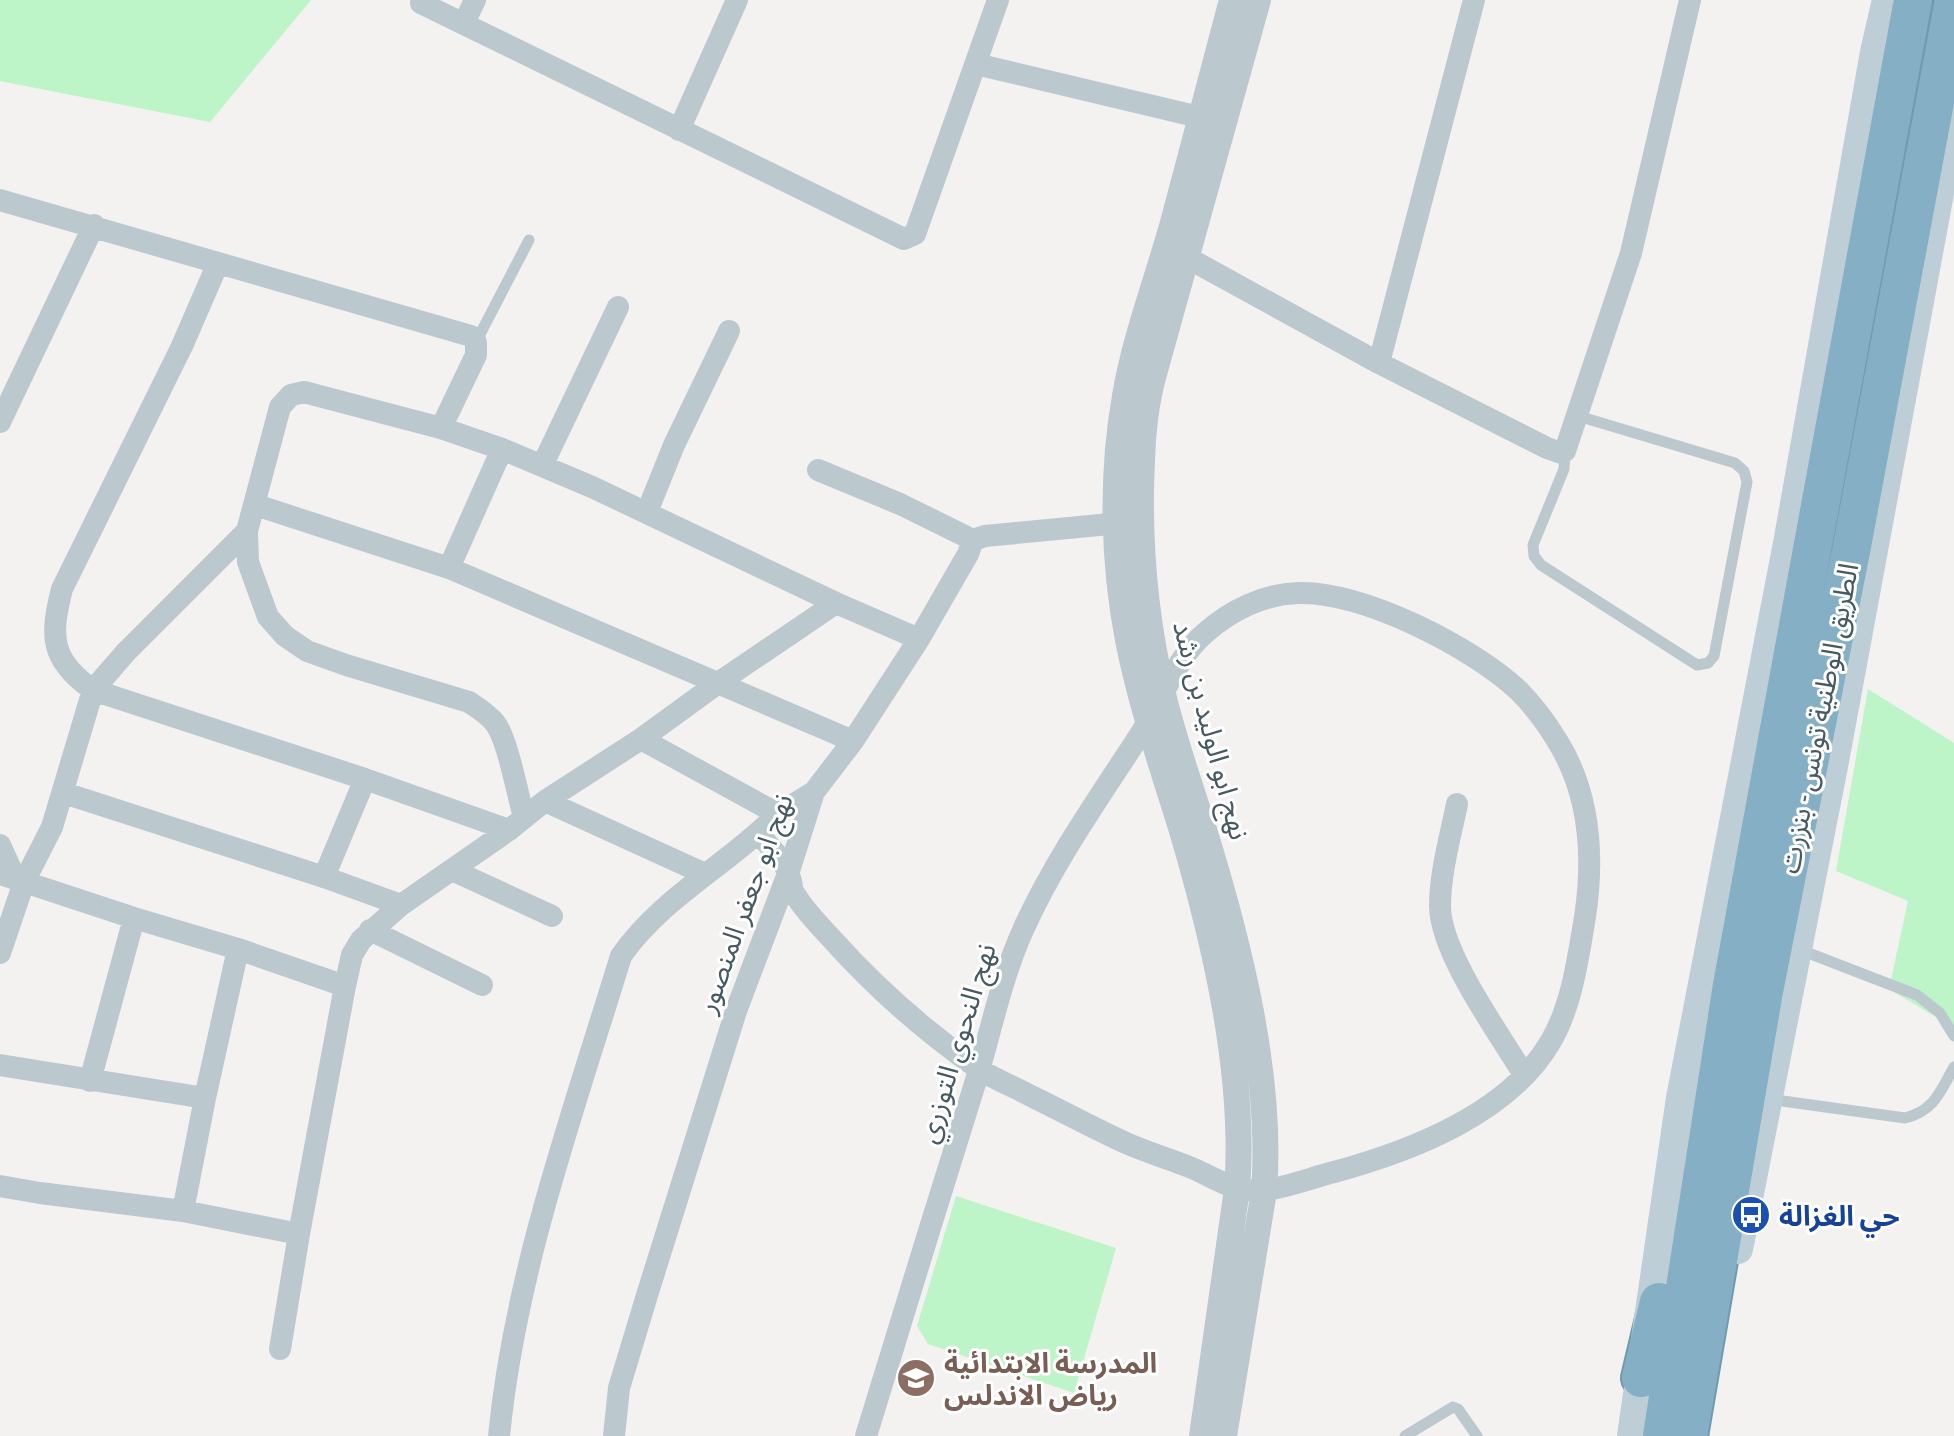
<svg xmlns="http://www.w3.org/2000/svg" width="1954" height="1436" font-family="'PT Sans Narrow','Noto Sans Arabic',sans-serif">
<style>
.green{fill:#bdf4c8}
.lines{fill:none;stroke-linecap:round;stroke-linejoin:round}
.motorway-casing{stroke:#709ab0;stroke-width:42}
.service{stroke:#bbc9cf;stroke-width:11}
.minor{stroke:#bbc9cf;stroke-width:22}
.tertiary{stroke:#bbc9cf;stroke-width:26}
.secondary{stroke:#bdced6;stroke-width:30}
.motorway{stroke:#85afc4;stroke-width:38}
.labels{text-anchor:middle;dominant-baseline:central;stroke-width:6;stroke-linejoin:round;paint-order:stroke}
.street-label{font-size:28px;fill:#475961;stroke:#fff}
.transit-label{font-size:28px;font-weight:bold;fill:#164399;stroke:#fff;text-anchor:start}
.education-label{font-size:28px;font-weight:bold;fill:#785e54;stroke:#fff;text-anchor:start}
</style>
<rect width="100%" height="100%" fill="#f4f1f1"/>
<path class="green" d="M0,0H311L210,122L0,81Z
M1868,689L1954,743V1028L1889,989L1908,901L1836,871Z
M956,1196L1116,1248L1074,1393L928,1344L917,1326Z"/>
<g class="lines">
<defs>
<path id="motorway" d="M1641,1378L1659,1302
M1662,1436L1732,985L1913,0
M1688,1436L1764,991L1852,546L1954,0"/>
</defs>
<use href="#motorway" class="motorway-casing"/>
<path class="service" d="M476,342L529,240
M1565,451L1564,469L1533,545L1534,556L1541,565L1697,665L1708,663L1714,656L1747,482L1744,471L1735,463L1578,416
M1798,949L1917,995L1940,1013L1954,1036
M1768,1099L1905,1118C1934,1111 1940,1092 1954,1067
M1405,1436L1453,1407L1458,1409L1477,1436"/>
<path class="minor" d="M421,3L904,239L915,234L998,0
M464,23L475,0
M976,64L1216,121
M679,130L737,0
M0,200L471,336L476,342V355L441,428
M1172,253L1188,258L1379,363L1547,448L1561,453L1565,451L1631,253L1690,0
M218,263L182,346L62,589C50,636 50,660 93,690L365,779L509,830
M1379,363L1474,0
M0,422L94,225
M542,466L618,307
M818,470L900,504L973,540
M256,505L449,568L853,741
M647,512L674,445L729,331
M449,568L502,449
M641,739L778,814L814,792
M64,793L324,877L401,905
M545,801L705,874
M1457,804C1450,838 1440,873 1440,907C1441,954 1499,1033 1524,1075
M524,817C517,793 508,740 495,723C488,714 478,708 469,702L346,665L307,651L285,636L268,617L248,562L247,531L280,407L291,395L304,392L441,428L502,449L592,487L836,603L919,639
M759,834C769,846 784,860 789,875C797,896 785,880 798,899C807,913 820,926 831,938C873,985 925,1031 976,1067C993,1079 1015,1087 1033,1097C1064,1112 1095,1129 1126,1143C1146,1152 1167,1158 1187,1166C1206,1173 1225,1187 1246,1190C1275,1193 1306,1179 1334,1172C1411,1151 1509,1114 1551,1041C1572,1005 1578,958 1585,917C1594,857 1591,796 1558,742C1547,724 1534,706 1519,691C1474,648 1361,590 1298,593C1264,594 1231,610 1205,633C1176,658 1163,698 1143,730C1101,795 1055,859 1023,930C1000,981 990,1037 973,1090C937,1205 901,1321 866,1436
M0,845L15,878
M452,870L552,916
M0,874L134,918L238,949L345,986
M324,877L365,779
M370,930L482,985
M0,953L24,882L52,827L93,690L126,652L247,531
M0,1065L205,1098L238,949
M90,1081L134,918
M0,1186L40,1193L183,1211L299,1234L345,986L352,955L361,940L401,905L509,830L545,801L641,739L718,683L836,603
M183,1211L205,1098
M280,1349L299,1234
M499,1436C515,1272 573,1113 621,956C662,897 729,864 778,814
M614,1436L619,1388L648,1292L736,1011L789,871L814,792L853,741L919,639L968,554L973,540L985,536L1131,522"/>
<path class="tertiary" d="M1202,1436L1237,1189C1246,1076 1215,943 1183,834C1163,769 1141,706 1128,640C1113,561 1111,475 1125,396C1135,336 1158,278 1174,219C1194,146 1212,73 1232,0
M1224,1436L1264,1191C1273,1076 1239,943 1205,833C1191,787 1174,741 1163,694C1147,627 1140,558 1141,489C1142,452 1143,417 1152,381L1258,0"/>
<path class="secondary" d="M1738,1249L1834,761L1954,112
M1632,1436L1681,1098L1789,538L1875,52L1887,0"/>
<use href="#motorway" class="motorway"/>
</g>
<defs>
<symbol id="bus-disc" viewBox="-11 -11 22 22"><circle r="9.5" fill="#1a4fb4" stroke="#fff"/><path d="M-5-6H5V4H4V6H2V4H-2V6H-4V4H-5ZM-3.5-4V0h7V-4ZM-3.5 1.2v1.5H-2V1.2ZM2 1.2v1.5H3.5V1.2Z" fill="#fff"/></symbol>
<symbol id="school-disc" viewBox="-11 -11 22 22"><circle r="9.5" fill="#8d6e63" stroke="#fff"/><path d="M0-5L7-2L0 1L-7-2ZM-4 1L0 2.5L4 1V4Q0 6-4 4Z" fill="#fff"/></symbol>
</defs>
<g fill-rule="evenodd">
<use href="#bus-disc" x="1729" y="1193" width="44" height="44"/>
<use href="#school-disc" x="894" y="1356" width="44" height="44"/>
</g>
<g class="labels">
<g class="street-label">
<text transform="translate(1818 718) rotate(-79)">الطريق الوطنية تونس - بنزرت</text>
<text transform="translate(1212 730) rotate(75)">نهج ابو الوليد بن رشد</text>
<text transform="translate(744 903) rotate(-70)">نهج ابو جعفر المنصور</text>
<text transform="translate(956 1043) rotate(-73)">نهج النحوي التوزري</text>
</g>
<g class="transit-label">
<text x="1779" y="1215">حي الغزالة</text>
</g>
<g class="education-label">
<text x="944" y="1362">المدرسة الابتدائية<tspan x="944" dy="32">رياض الاندلس</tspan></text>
</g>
</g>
</svg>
